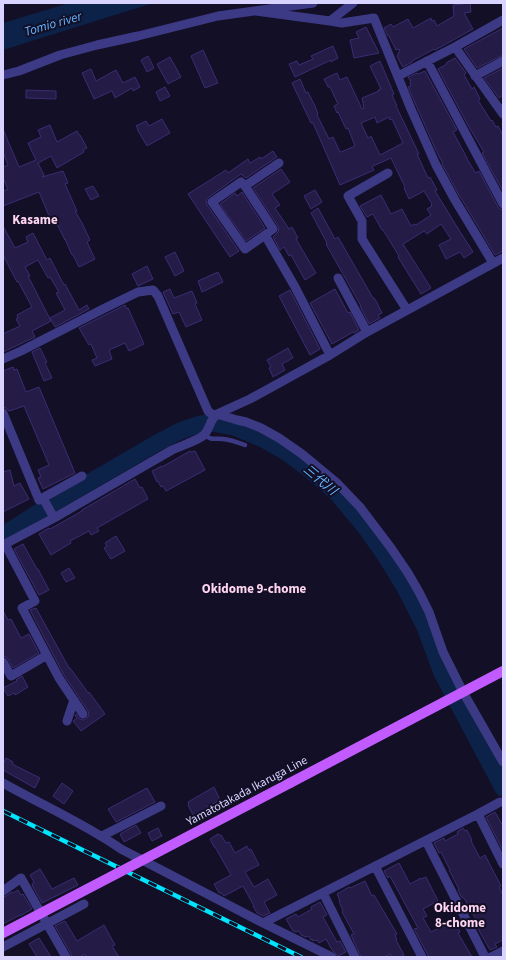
<svg xmlns="http://www.w3.org/2000/svg" width="506" height="960" font-family="'Source Sans 3','Noto Sans JP',sans-serif">
<style>
.water{fill:#0c2248}
.lines{fill:none;stroke-linecap:round;stroke-linejoin:round}
.river{stroke:#0c2248;stroke-width:17}
.building{fill:#241b47;stroke:#3b2d73;fill-rule:evenodd}
.service{stroke:#3d3a85;stroke-width:4.5}
.minor{stroke:#3d3a85;stroke-width:9}
.primary{stroke:#c25bff;stroke-width:10}
.rail-casing{stroke:#00e5ff;stroke-width:4.5}
.rail{stroke:#130f26;stroke-width:3;stroke-dasharray:9;stroke-linecap:butt}
.primary-bridge{stroke:#c25bff;stroke-width:10}
.labels{text-anchor:middle;dominant-baseline:central;stroke-width:4;stroke-linejoin:round;paint-order:stroke}
.street-label{font-size:12px;fill:#d9d4ff;stroke:#130f26}
.water-label{font-size:13px;font-style:italic;fill:#62b6ff;stroke:#130f26}
.neighbourhood-label{font-size:13px;font-weight:bold;fill:#ffd6f0;stroke:#130f26}
</style>
<rect width="100%" height="100%" fill="#130f26"/>
<path class="water" d="M69,3H153L3,50V23Z"/>
<g class="lines">
<path class="river" d="M3,535L52,504L157,443L180,431L200,424L211,423L234,427L263,439L286,452L310,470L336,492L366,528L385,555L404,586L425,627L442,673L503,788"/>
</g>
<path class="building" d="M470,3L471,12L464,13L473,29L435,50L434,49L412,61V62L403,67L402,66L397,56L398,55V53L400,52L399,49L396,50L389,36H388L384,28L391,24L393,27L408,19L413,28L431,18L432,21L434,20L437,26L454,16L453,5Z
M366,27L379,53L354,58L350,40L359,38L356,32Z
M503,28V55L477,68L464,49Z
M333,46L338,58L331,62V60L295,77L289,64L297,61L299,65L313,59L311,56Z
M203,50L218,83L205,88L191,56Z
M148,56L154,68L147,72L141,60Z
M170,57L181,77L168,84L157,64Z
M455,58L466,73L464,75L472,89L474,87L480,99L478,100L491,121L492,120L496,127L498,126L503,135V191L482,153L484,152L469,127L438,69L447,64L446,63Z
M380,61L394,94L392,95L397,106H396L419,154H417L428,178L430,177L437,190L435,191L459,230L473,252L464,258L460,252L446,259L439,245L451,239L441,224L427,234L424,231L403,244L431,288L421,294L398,257L399,256L383,230H382L373,214L367,217L360,206L381,195L391,214L402,209L411,226L414,224L416,225L431,215L427,209L432,206L431,205L432,204L424,191L409,199L404,188L405,187L391,158L373,166L372,167L374,170L340,185L313,123H311L292,83L300,79L306,93L308,92L315,106L318,114L317,115L329,139L333,137L340,152H341L355,146L348,128L346,129L338,112L337,113L334,106L338,104L330,87H328L324,79L337,73L340,80L347,77L362,109L364,108L362,98L379,91L378,90L381,89L370,66ZM375,117L377,123L389,117L390,120L392,119L403,143L380,155L371,136L368,138L361,123Z
M503,68V95L499,98L484,78Z
M91,69L96,81L116,70L123,83L135,77L140,87L133,91L132,88L115,98L112,91L94,99L82,73Z
M425,71L457,130L453,132L467,158V159L475,172L476,173L479,171L498,207L500,209L503,210V251L495,255L461,198L460,197L442,164H443L435,148L408,87L411,86L410,83L411,82L408,77L417,73L418,74Z
M165,87L170,96L160,101L156,92Z
M26,90L56,91V99L26,98Z
M162,119L170,133L147,146L137,129H138L136,126L146,121L149,126Z
M50,125L57,142L77,131L79,135H80L87,148L83,150L84,152L57,168L51,156L38,163L44,175L42,177L63,171L68,183L65,184L77,211H75L82,223L90,240L87,242L95,259L79,267L73,255H72L65,239V240L56,222L52,223L39,192L3,206V191L8,189L3,178V167L8,165L3,152V129L19,167L36,160L28,143L41,137L38,130Z
M273,151L277,157L246,178L241,174L209,197L206,200L207,205L239,251L230,257L188,194L226,170L228,173L248,159L250,163L260,157L261,159Z
M281,169L290,182L272,194L280,205L275,208L289,229L292,227L298,238L296,239L316,273L305,280L291,255L289,256L284,247L280,250L273,237L278,232L279,229L278,226L253,188Z
M93,186L99,196L91,200L85,189Z
M315,190L322,202L311,209L304,196Z
M242,192L265,228L246,241L220,204L235,193L237,196Z
M318,208L335,239L338,237L373,298H374L378,304V305L382,313L378,315L380,318L369,324L360,306H361L326,244L327,243L311,213Z
M3,226L15,248L28,242L26,237L33,233L47,260L50,258L64,285L65,284L79,310L87,305L89,309L55,327L50,318L65,310L56,293L59,292L50,277L48,278L38,260L25,267L30,276H28L51,321L32,331L35,337L3,352V334L20,326L16,319L18,318L17,315L32,307L18,281L17,282L3,255Z
M175,252L184,271L175,276L165,257Z
M147,266L153,279L138,286L132,274Z
M218,272L223,282L202,292L198,281Z
M170,289L174,298L192,291L197,303L195,304L202,320L186,327L179,312L173,314L163,292Z
M335,289L348,313L350,312L359,330L354,333L353,332L332,344L310,303Z
M290,290L320,349L310,355L279,296Z
M125,305L127,309L128,308L144,344L129,351L125,343L109,350L112,359L95,366L92,360L97,358L91,344L89,345L79,328Z
M40,348L47,362L45,363L52,378L44,381L32,352Z
M288,348L293,358L282,364L285,370L273,377L269,368L271,367L267,360Z
M13,367L14,370L17,369L26,392L39,387L75,473L43,489L38,478L41,477L38,470L49,465L24,406L9,411L6,408L3,407V371Z
M190,451L191,452L195,451L205,470L166,491L163,486L161,487L158,481L157,482L152,471L162,466V467Z
M10,470L14,486L20,483L29,499L3,512V472Z
M135,479L140,488L142,487L148,499L97,528L99,531L91,535L89,531L70,541L71,543L51,555L39,534L49,528L50,529L82,511V510Z
M116,536L125,551L111,559L104,548L107,546L105,543Z
M23,544L37,569H38L49,590L39,595L14,549Z
M69,568L75,578L66,582L61,573Z
M36,608L69,668H70L84,687L88,693L89,692L105,714L81,731L73,721L77,718L75,716L76,714L80,719L84,720L88,717L89,714L88,711L64,675L30,610Z
M3,611L8,620L11,619L21,638L29,634L39,653L13,668L8,659L6,657L3,656Z
M22,676L28,687L15,695L14,693L8,696L3,688L17,681L16,680Z
M6,758L13,762L12,764L40,778L35,788L3,770V764Z
M62,783L73,791L64,804L53,796Z
M214,787L220,800L207,807L211,814L199,821L198,818L195,819L188,805L189,804L188,802Z
M147,788L155,802L116,822L108,809Z
M495,812L503,826V851L486,817Z
M136,825L141,833L124,842L120,834Z
M158,828L162,836L152,841L148,833Z
M463,828L465,831L467,830L472,840L471,841L480,858L485,855L501,886L499,887L503,895V940L495,944L497,947L490,950L477,927L479,926L475,918L464,898H462L458,890L459,889L449,870H450L441,852L439,853L434,843L444,838L445,841L458,834L457,832Z
M218,834L219,835H221L226,843L229,842L235,853L247,846L249,850L251,849L259,865L245,872L254,887L268,879L277,895L264,902L270,913L263,916L257,913L253,906H254L243,886L224,896L221,893H219L214,884L231,875L215,847H214L210,839Z
M399,863L410,884L421,878V879L426,877L438,901L423,909L427,916L423,918L431,932L454,920L460,932L458,933L472,957H429L414,929L418,928L390,876L388,878L384,871Z
M40,869L52,889L74,878L78,885L42,903L33,887L32,884L34,882L30,875Z
M365,881L372,896L374,895L397,934L395,935L397,940H396L404,955L400,957H391L390,954L384,957H361L351,935L354,934L342,912L343,911L339,901H340L337,894L349,887L350,888Z
M18,890L21,895L23,894L32,909L20,916V915L3,924V897L6,896L12,892L13,893Z
M320,902L327,915L323,917L337,942L340,941L346,952L338,956L332,950L326,939L319,943L317,940L313,941L312,939L311,940L309,936L306,937L301,935L299,931L296,932L293,931L286,919L296,914L298,917L312,909L311,907Z
M65,921L77,941L104,925L115,945L112,946L119,957H87L85,954L80,957H72L71,954L55,926Z
M39,938L51,957H37L29,944Z"/>
<g class="lines">
<path class="service" d="M204,435C213,441 213,438 223,439C231,440 237,442 245,445"/>
<path class="minor" d="M256,11L330,21L342,23L374,18L411,109L436,165L455,200L493,263
M330,21L353,3
M455,47L503,114
M427,61L503,204
M3,75L19,71L60,55L97,45L138,36L218,16L313,3
M398,76L455,47L503,20
M475,76L503,61
M388,173L348,196L362,221V239L407,310
M245,186L279,163
M265,235L273,229L245,186L241,182L212,202L245,249L265,235L295,287L330,355
M338,278L367,332
M3,359L21,351L103,309L138,292L153,290L158,296L208,411L214,416
M3,413L39,500L82,476
M217,414L237,420L246,422L261,428L279,438L302,454L337,483L360,507L391,548L408,573L419,592L429,612L443,652L463,692L503,762
M43,498L54,518
M5,544L35,601L22,608L59,678L83,714
M3,545L54,518L172,450C180,446 197,441 204,435C210,429 210,419 217,414L250,399L330,355L367,332L503,258
M3,662L11,676L47,655
M67,721L74,700
M3,783C42,805 85,824 121,849L263,923L332,957
M478,814L503,864
M102,836L161,806
M426,841L485,957
M375,866L422,957
M3,891L21,878L66,957
M323,893L355,957
M263,923L478,814L500,802
M3,947L84,904
M491,957L503,951"/>
<path class="primary" d="M290,783L503,671"/>
<defs>
<path id="rail" d="M3,811L301,957"/>
</defs>
<use href="#rail" class="rail-casing"/>
<use href="#rail" class="rail"/>
<path class="primary-bridge" d="M3,933L290,783"/>
</g>
<g class="labels">
<g class="street-label">
<text transform="translate(247 791) rotate(-28)">Yamatotakada Ikaruga Line</text>
</g>
<g class="water-label">
<text transform="translate(53 24) rotate(-16)">Tomio river</text>
<text transform="translate(320 480) rotate(40)">三代川</text>
</g>
<g class="neighbourhood-label">
<text x="35" y="220">Kasame</text>
<text x="254" y="589">Okidome 9-chome</text>
<text x="460" y="908">Okidome<tspan x="460" dy="15">8-chome</tspan></text>
</g>
</g>
<rect width="506" height="960" fill="none" stroke="#d9d4ff" stroke-width="8"/>
</svg>
